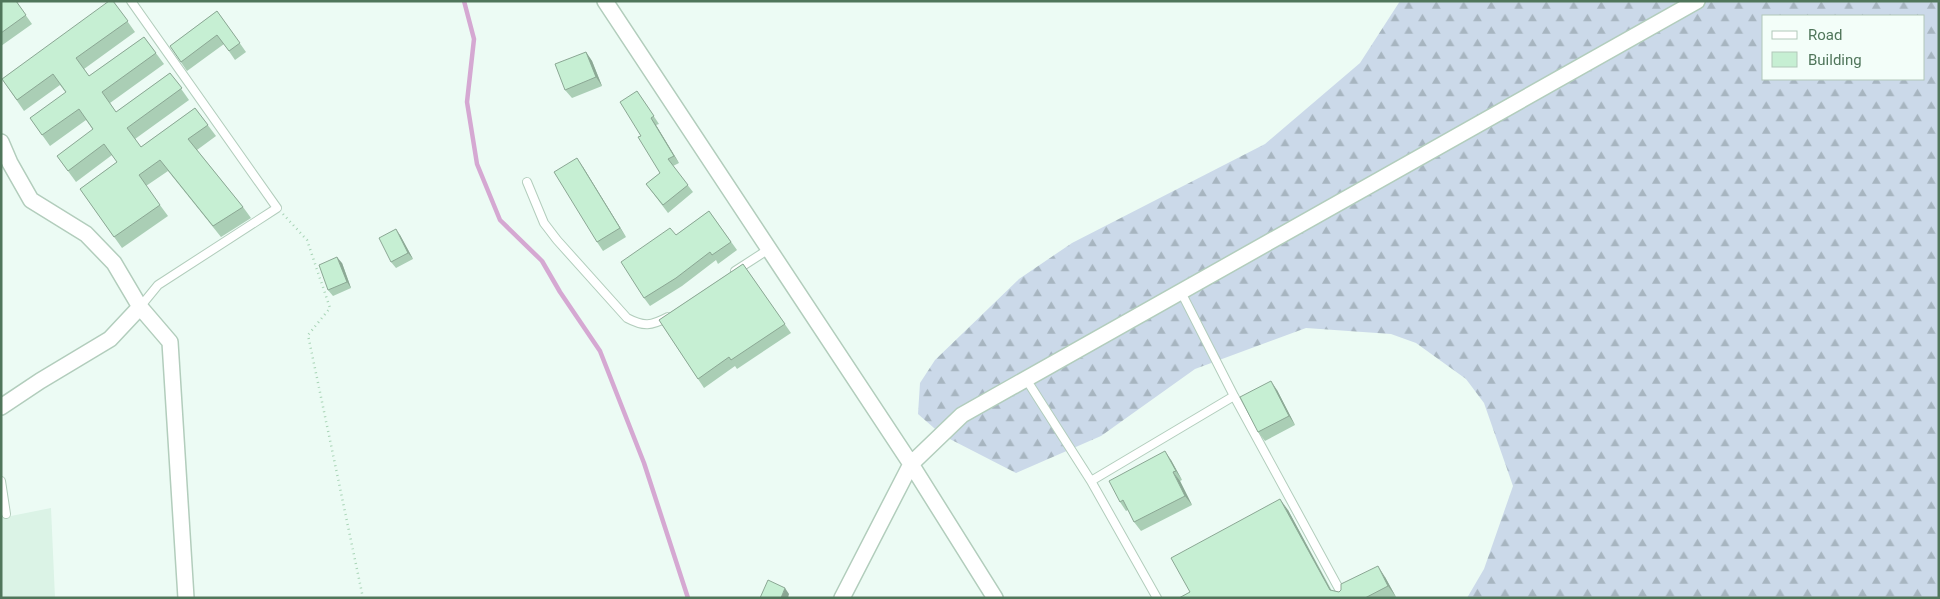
<svg xmlns="http://www.w3.org/2000/svg" width="1940" height="599" font-family="Roboto,sans-serif">
<style>
.residential{fill:#dbf3e6}
.forest{fill:url(#forest-firs);fill-rule:evenodd}
.lines{fill:none;stroke-linecap:round;stroke-linejoin:round}
.stream{stroke:#d5a8d2;stroke-width:4.5}
.lane-casing{stroke:#b2cdbc;stroke-width:10}
.street-casing{stroke:#b2cdbc;stroke-width:18}
.path{stroke:#a8d4b6;stroke-width:2.5;stroke-dasharray:1 4;stroke-linecap:butt}
.lane{stroke:#fff;stroke-width:8}
.street{stroke:#fff;stroke-width:15}
.wall{fill:#aaceb5}
.shaded-wall{fill:#8ba794}
.building{fill:#c6efd3;stroke:#8ba794}
</style>
<defs>
<pattern id="forest-firs" width="22" height="20" patternUnits="userSpaceOnUse" patternTransform="scale(1.25)"><rect width="22" height="20" fill="#cbd9e9"/><path d="M5 1l3.5 6h-7zM16 11l3.5 6h-7z" fill="#a7b5c0"/></pattern>
</defs>
<rect width="100%" height="100%" fill="#ecfbf4"/>
<path class="residential" d="M51,508L55,598H1V518Z"/>
<path class="forest" d="M1400,1H1939V598H1467L1484,569L1513,486L1484,403L1466,379L1416,343L1391,334L1306,328L1195,369L1101,436L1016,473L942,435L918,414L920,383L935,360L1019,279L1072,243L1265,144L1360,63ZM1764,16H1924V79H1764Z"/>
<g class="lines">
<path class="stream" d="M464,1L474,39L467,102L477,164L500,220L542,261L560,292L600,351L644,463L688,598"/>
<defs>
<path id="lane" d="M131,1L277,208L158,285L140,307
M527,182L544,223L557,240L627,318C644,327 651,326 668,317
M735,271L769,249
M1181,292L1234,396
M1026,379L1091,481
M1,481L6,514
M1157,598L1091,481L1234,396L1344,598"/>
<path id="street" d="M605,1L911,464L995,598
M1,142L10,163L31,200L86,234L114,263L140,307L170,342L186,598
M1,407L40,381L110,339L140,307
M842,598L911,464L962,415L1697,1"/>
</defs>
<use href="#lane" class="lane-casing"/>
<use href="#street" class="street-casing"/>
<path class="path" d="M283,214L307,240L330,308L308,335L363,598"/>
<use href="#lane" class="lane"/>
<use href="#street" class="street"/>
</g>
<path class="wall" d="M1,1H20L17,3L32,24L1,46Z
M113,1L135,32L84,69L89,76L144,37L164,64L110,103L116,112L170,73L189,100L135,139L141,147L195,108L216,136L197,150L243,207L251,218L221,237L168,171L146,186L168,216L122,248L80,189L117,162L112,155L76,182L57,156L93,130L86,120L50,146L30,118L66,93L60,85L24,111L2,79Z
M217,11L246,52L235,60L224,44L187,71L170,46Z
M586,52L592,61L602,86L572,98L565,90Z
M637,91L659,124L656,125L679,163L673,166L693,192L668,213L646,184L660,173L641,136Z
M583,167L626,237L603,251L597,242Z
M709,211L737,250L718,264L716,260L682,286L650,306L644,298L676,235Z
M400,235L413,259L396,268L391,262Z
M342,263L351,288L333,296L328,290Z
M743,264L791,333L737,369L735,366L704,388L659,320Z
M1277,390L1295,425L1265,441L1258,432Z
M1171,460L1182,480L1180,481L1192,505L1141,531L1134,522L1128,510L1126,511L1120,502Z
M1288,510L1332,591L1339,592L1385,577L1396,597L1394,598H1179L1190,592Z"/>
<path class="shaded-wall" d="M586,52L592,61L602,86L596,77Z
M651,118L656,125L679,163L674,156Z
M577,158L583,167L626,237L620,228Z
M396,229L400,235L413,259L408,253Z
M337,257L342,263L351,288L347,282Z
M1271,381L1277,390L1295,425L1289,416Z
M1165,451L1171,460L1182,480L1176,471Z
M1173,472L1180,481L1192,505L1185,496Z
M1280,499L1288,510L1335,598L1330,590Z
M1378,566L1385,577L1396,597L1388,586Z
M785,588L789,594L788,598H781Z"/>
<path class="building" d="M1,1H16L26,15L1,33Z
M109,1H113L128,21L76,58L89,76L144,37L156,53L102,92L116,112L170,73L182,88L127,128L141,147L195,108L208,125L188,139L243,207L213,226L160,160L139,175L160,205L114,237L80,189L117,162L104,144L68,171L57,156L93,129L79,109L42,135L30,118L66,92L53,74L17,100L2,79Z
M217,11L240,43L229,51L217,35L181,62L170,46Z
M586,52L596,77L565,90L555,64Z
M637,91L654,116L651,118L674,156L668,159L688,185L663,205L646,184L660,173L638,137L641,136L620,102Z
M577,158L620,228L597,242L554,172Z
M709,211L731,242L712,255L710,252L676,278L644,298L621,262L670,228L676,235Z
M396,229L408,253L391,262L379,238Z
M337,257L347,282L328,290L319,265Z
M743,264L785,324L731,360L729,357L698,379L659,320Z
M1271,381L1289,416L1258,432L1240,397Z
M1165,451L1176,471L1173,472L1185,496L1134,522L1123,500L1120,502L1109,481Z
M1280,499L1330,590L1339,592L1341,590V584L1378,566L1388,586L1365,598H1179L1190,592L1171,558Z
M768,580L785,588L781,598H760Z"/>
<rect width="1940" height="599" fill="none" stroke="#50765b" stroke-width="5"/>
<rect x="1762" y="15" width="162" height="65" fill="#f3fef9" stroke="#b2c8ba"/>
<rect x="1772" y="31" width="25" height="8" fill="#ffffff" stroke="#b2c8ba"/>
<text x="1808" y="40" font-size="15" fill="#50765b">Road</text>
<rect x="1772" y="52" width="25" height="15" fill="#c6efd3" stroke="#b2c8ba"/>
<text x="1808" y="65" font-size="15" fill="#50765b">Building</text>
</svg>
